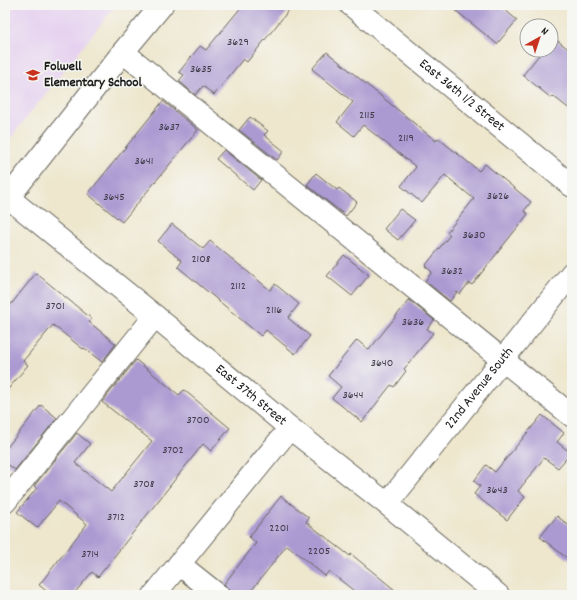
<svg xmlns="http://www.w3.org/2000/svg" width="577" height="600" font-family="Dekko,sans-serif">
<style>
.built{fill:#e6d2f0}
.building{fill:#ab9ad1}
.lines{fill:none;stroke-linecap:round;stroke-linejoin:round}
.minor-casing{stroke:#66635a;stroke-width:24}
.minor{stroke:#fff;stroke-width:22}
.labels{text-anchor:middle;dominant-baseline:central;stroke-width:3;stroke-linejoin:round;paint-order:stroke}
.number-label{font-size:12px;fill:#403c49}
.poi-label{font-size:14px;font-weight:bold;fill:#1c1c1c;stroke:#f6f6f2;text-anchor:start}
.street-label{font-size:14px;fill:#1c1c1c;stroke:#f6f6f2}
</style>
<rect width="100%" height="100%" fill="#f6f6f2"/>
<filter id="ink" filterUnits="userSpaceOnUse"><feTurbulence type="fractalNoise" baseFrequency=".025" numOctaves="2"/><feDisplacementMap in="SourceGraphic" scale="8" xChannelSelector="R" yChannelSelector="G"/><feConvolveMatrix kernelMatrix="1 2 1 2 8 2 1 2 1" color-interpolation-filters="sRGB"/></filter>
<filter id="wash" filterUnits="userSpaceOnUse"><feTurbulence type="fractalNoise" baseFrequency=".012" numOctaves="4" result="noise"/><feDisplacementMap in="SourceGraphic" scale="16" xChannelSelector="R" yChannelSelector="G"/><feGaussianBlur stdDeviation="0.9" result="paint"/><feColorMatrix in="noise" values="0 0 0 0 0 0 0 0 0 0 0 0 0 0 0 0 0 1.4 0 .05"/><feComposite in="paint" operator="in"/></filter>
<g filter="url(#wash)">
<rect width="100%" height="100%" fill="#eee7ce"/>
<path class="built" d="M5,5H116L5,145Z"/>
<g id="blocks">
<path class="building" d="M243,5H293L247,62L243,59L214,95L203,86L195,95L179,81L184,75L179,72L200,46L206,50Z
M449,5H499L517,20L497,44Z
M553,37L572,52V111L553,96L551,98L523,75L543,50H551V40Z
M327,52L436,141L438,138L479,171L485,164L531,202L524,211L528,214L472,285L469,283L460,294L457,292L450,301L425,281L432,272L425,266L450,235L447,232L474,199L445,175L422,203L401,186L416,167L363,125L354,136L337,122L353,102L312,69Z
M163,101L198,130L122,222L88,194Z
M250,117L268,131L264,135L284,151L277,160L239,130Z
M224,150L261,180L253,190L216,159Z
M316,173L337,190L339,188L357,202L346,216L307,185Z
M400,209L415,220L398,240L384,229Z
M172,224L203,249L210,241L270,290L275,284L299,304L288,318L310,336L295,354L266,330L261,336L178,267L182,261L158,241Z
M344,255L369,275L352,296L327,276Z
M36,273L92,319L89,322L116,344L102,362L84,348L83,349L53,325L23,361L28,365L5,393V312Z
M409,300L434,320L427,329L433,333L404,369L406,371L394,387L391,385L362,422L332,398L341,387L328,376L357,340L369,350Z
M136,360L179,395L184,390L230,428L211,451L203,444L98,577L92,572L73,595H51L39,585L87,524L59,501L37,528L17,512L37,488L34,486L77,433L90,444L75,463L111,492L152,441L102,402Z
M41,405L57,418L15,470L5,462V450Z
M542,415L564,433L557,442L571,453L558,468L544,458L518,491L525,497L507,520L474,494L480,486L474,481L486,465L495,472Z
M281,496L309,518L306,522L350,556L351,554L401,595H359L329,571L325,576L287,545L248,595H230L229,590L224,584L256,543L249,537Z
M557,516L572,528V562L540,537Z"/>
</g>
</g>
<g filter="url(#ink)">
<use href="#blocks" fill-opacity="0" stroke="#66635a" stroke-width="1"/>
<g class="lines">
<defs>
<g id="minor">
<path id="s1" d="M351,5L572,186"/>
<path d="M123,52L572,416"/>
<path id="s2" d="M5,195L155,316L290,428L387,504L498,595"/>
<path d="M5,202L123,52L162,5"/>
<path d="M5,502L155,316"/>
<path id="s3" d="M387,504L572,273"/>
<path d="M179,564L218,595"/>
<path d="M154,595L290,428"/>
</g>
</defs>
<use href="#minor" class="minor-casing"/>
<use href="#minor" class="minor"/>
</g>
</g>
<defs>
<symbol id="school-bare" viewBox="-9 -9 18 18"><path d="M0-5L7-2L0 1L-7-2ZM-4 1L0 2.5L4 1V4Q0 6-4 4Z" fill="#c8321e" stroke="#f6f6f2" stroke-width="2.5" paint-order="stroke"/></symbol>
</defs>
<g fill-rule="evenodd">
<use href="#school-bare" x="23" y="65" width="20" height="20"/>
</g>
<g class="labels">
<g class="number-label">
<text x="238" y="42">3629</text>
<text x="201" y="69">3635</text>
<text x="367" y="115">2115</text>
<text x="169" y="127">3637</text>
<text x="406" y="138">2119</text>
<text x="144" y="161">3641</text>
<text x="498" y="196">3626</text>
<text x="114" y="197">3645</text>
<text x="474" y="235">3630</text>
<text x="201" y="259">2108</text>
<text x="452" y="271">3632</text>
<text x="238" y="286">2112</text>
<text x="55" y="306">3701</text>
<text x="274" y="310">2116</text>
<text x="413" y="322">3636</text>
<text x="382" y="363">3640</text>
<text x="353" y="395">3644</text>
<text x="198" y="420">3700</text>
<text x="173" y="450">3702</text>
<text x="144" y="484">3708</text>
<text x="497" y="490">3643</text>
<text x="116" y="517">3712</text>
<text x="279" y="528">2201</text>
<text x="319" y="551">2205</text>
<text x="90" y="554">3714</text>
</g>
<g class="poi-label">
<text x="44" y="67">Folwell<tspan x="44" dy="16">Elementary School</tspan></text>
</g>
<g class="street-label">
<text stroke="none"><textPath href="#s1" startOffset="143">East 36th 1/2 Street</textPath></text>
<text stroke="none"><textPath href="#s3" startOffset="148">22nd Avenue South</textPath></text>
<text stroke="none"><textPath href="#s2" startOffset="317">East 37th Street</textPath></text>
</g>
</g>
<rect width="577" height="600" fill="none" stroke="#f6f6f2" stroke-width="20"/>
<g transform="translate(539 38) rotate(39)"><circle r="19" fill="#f6f6f2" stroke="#9f9f9c"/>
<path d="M0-3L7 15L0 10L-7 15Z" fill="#c8321e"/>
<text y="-6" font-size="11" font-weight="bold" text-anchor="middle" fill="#1c1c1c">N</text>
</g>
</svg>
